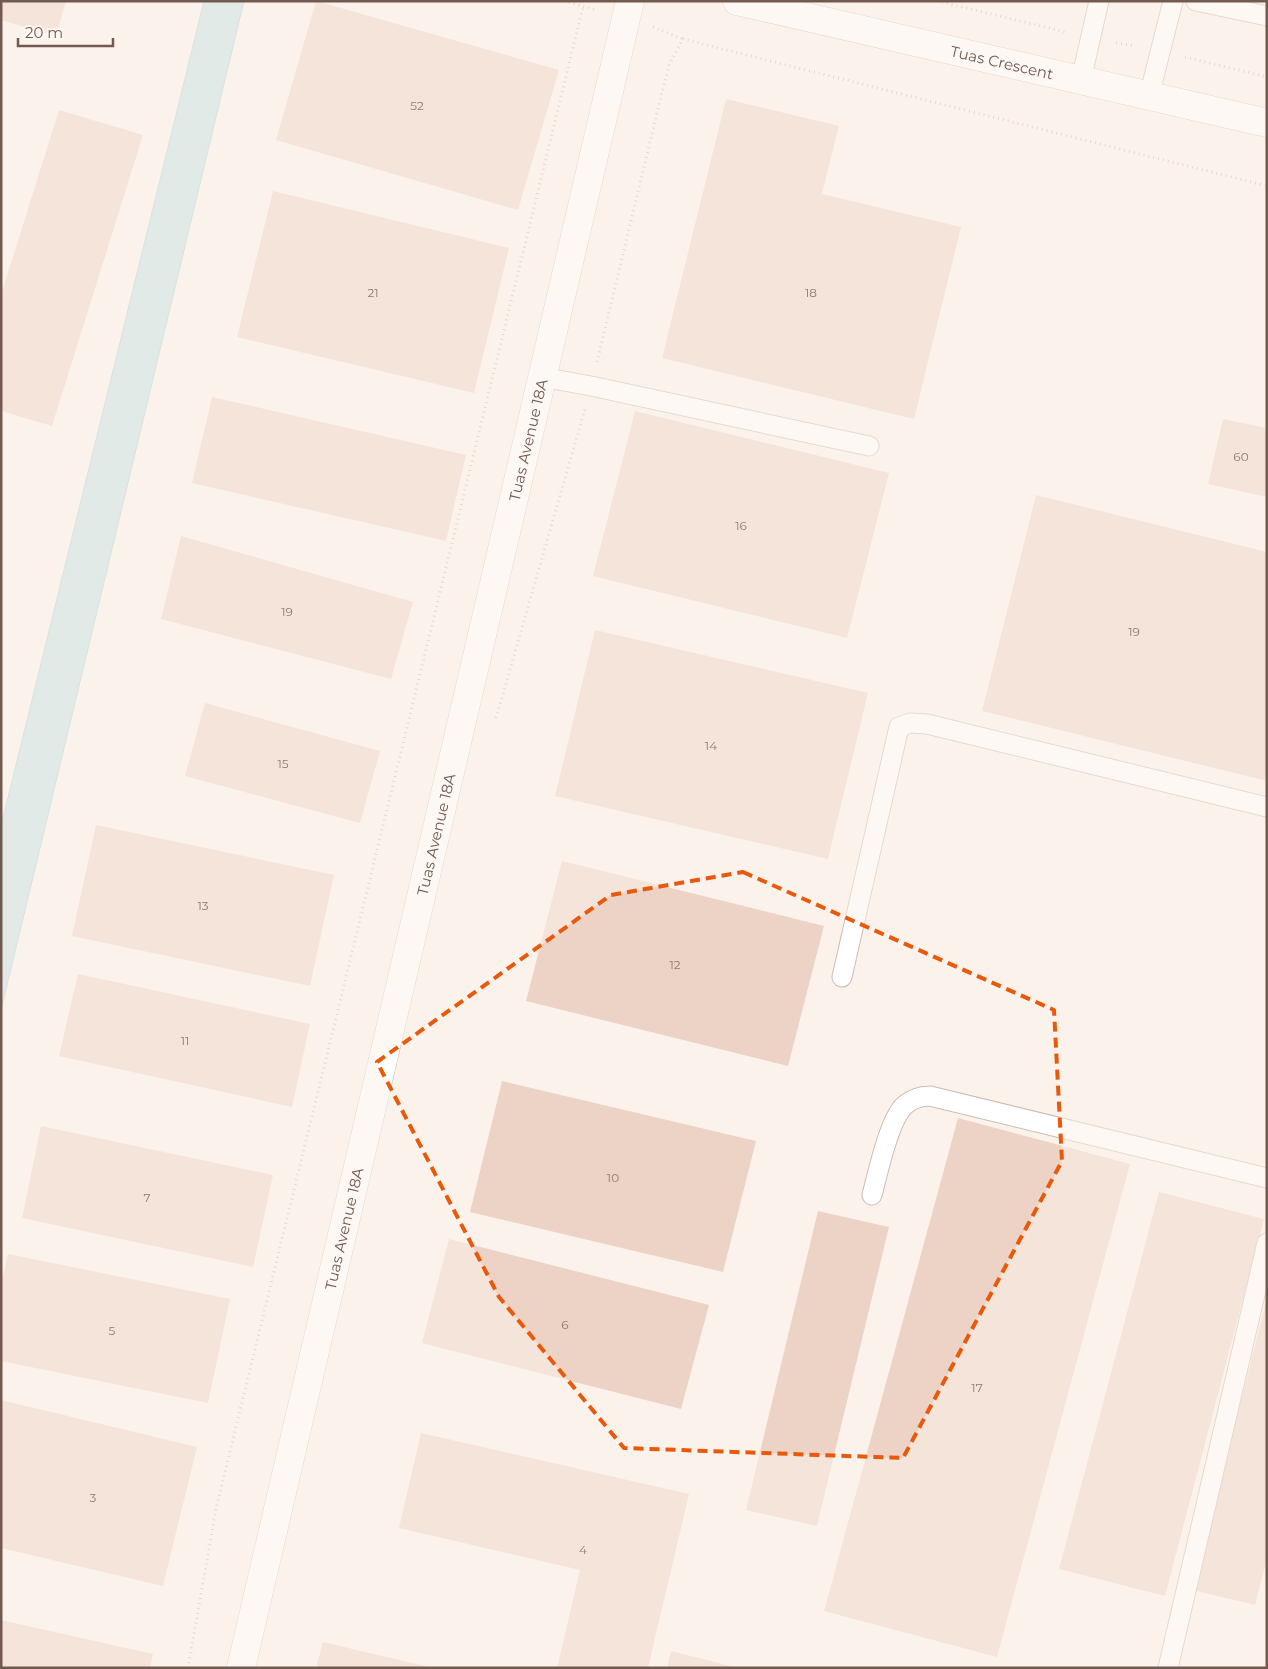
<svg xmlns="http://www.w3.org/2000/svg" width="1268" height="1669" font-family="Montserrat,sans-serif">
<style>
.water{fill:#c1e1e3;stroke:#a9d1d3}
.building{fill:#edd2c6}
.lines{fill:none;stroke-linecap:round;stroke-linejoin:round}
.service-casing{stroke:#ccbbb2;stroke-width:21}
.minor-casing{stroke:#ccbbb2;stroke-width:29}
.tertiary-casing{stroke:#ccbbb2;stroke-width:29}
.path{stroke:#d2b5a8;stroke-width:3;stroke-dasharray:1 4;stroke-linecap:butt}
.service{stroke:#fff;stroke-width:19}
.minor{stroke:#fff;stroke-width:28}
.tertiary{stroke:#fff;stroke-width:28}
.marked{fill:none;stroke:#e8590c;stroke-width:4;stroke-dasharray:10 6;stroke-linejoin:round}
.labels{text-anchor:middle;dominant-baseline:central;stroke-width:5;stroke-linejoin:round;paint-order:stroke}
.number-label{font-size:12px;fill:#92786e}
.street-label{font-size:15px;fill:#735a50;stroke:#fdf8f2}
</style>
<rect width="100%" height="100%" fill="#fbf3eb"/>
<path class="water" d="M204,1H244L1,1010V826Z"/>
<path class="building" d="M1,1H66L56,36L1,20Z
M316,1L559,70L518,210L276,140Z
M726,99L839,126L822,194L961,227L914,419L662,358Z
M59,110L143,135L52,426L1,411V295Z
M273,191L509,248L474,393L237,337Z
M212,397L466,455L446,541L192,483Z
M635,411L889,473L847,638L593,576Z
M1223,419L1267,428V497L1208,484Z
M1036,495L1267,552V781L982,711Z
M181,536L413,602L391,679L161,619Z
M595,630L868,693L828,859L555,796Z
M205,703L380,751L360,823L185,776Z
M96,825L334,875L310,986L72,936Z
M562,861L824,926L788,1066L526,1001Z
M78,974L310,1024L292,1107L59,1056Z
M502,1081L756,1141L723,1272L470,1212Z
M958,1118L1130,1164L997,1657L824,1611Z
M41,1126L273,1175L253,1267L22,1218Z
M1159,1192L1264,1219L1165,1596L1059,1569Z
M818,1211L889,1227L817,1526L746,1510Z
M449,1239L709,1305L681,1409L422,1343Z
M8,1254L230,1299L208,1403L1,1361V1284Z
M1266,1302L1267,1559L1255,1605L1193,1590Z
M1,1400L197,1447L163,1586L1,1548Z
M421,1433L689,1494L648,1668H557L580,1570L399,1528Z
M1,1620L153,1654L150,1668H1Z
M323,1642L429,1667V1668H316Z
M671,1651L735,1667V1668H667Z"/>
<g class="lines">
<defs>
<path id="service" d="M1196,1L1267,16
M1081,80L1099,1
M1149,96L1173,1
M542,377L591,386L869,446
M842,977L899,727L910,723L927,724L1267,807
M872,1195C878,1173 889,1119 905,1105C913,1098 921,1096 930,1096L1267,1178
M1168,1668L1267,1243"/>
<g id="minor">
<path id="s1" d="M241,1668L630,1"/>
</g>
<g id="tertiary">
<path id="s2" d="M737,1L1267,123"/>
</g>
</defs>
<use href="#service" class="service-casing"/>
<use href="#minor" class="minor-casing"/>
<use href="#tertiary" class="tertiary-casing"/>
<path class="path" d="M564,1L597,10
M937,1L1066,32
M653,27L683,39
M1116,43L1135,46
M1185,57L1267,77
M597,362L663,88L669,65L683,39L1267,186
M496,718L585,409
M188,1668L216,1509L583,7"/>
<use href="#service" class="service"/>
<use href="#minor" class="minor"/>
<use href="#tertiary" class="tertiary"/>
</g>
<path d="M0 0H1268V1669H0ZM743,872L1054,1010L1062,1161L903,1458L624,1448L499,1297L377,1062L611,895Z" fill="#fbf3eb" fill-opacity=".55" fill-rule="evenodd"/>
<path class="marked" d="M743,872L1054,1010L1062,1161L903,1458L624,1448L499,1297L377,1062L611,895Z"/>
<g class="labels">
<g class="number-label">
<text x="417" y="105">52</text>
<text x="373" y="292">21</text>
<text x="811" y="292">18</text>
<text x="1241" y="456">60</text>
<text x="741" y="525">16</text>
<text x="287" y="611">19</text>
<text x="1134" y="631">19</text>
<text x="711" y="745">14</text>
<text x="283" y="763">15</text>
<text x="203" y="905">13</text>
<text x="675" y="964">12</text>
<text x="185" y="1040">11</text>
<text x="613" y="1177">10</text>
<text x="147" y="1197">7</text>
<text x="565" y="1324">6</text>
<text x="112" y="1330">5</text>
<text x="977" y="1387">17</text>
<text x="93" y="1497">3</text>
<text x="583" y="1549">4</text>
</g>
<g class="street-label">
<text stroke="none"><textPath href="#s2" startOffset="272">Tuas Crescent</textPath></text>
<text stroke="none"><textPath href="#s1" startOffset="1261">Tuas Avenue 18A</textPath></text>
<text stroke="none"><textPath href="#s1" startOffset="856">Tuas Avenue 18A</textPath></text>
<text stroke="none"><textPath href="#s1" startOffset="451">Tuas Avenue 18A</textPath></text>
</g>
</g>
<rect width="1268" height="1669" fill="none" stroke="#735a50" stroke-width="5"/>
<path d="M18 38v8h95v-8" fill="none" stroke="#735a50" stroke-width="2.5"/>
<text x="25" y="38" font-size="15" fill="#735a50" stroke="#fdf8f2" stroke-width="4" paint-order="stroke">20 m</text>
</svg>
